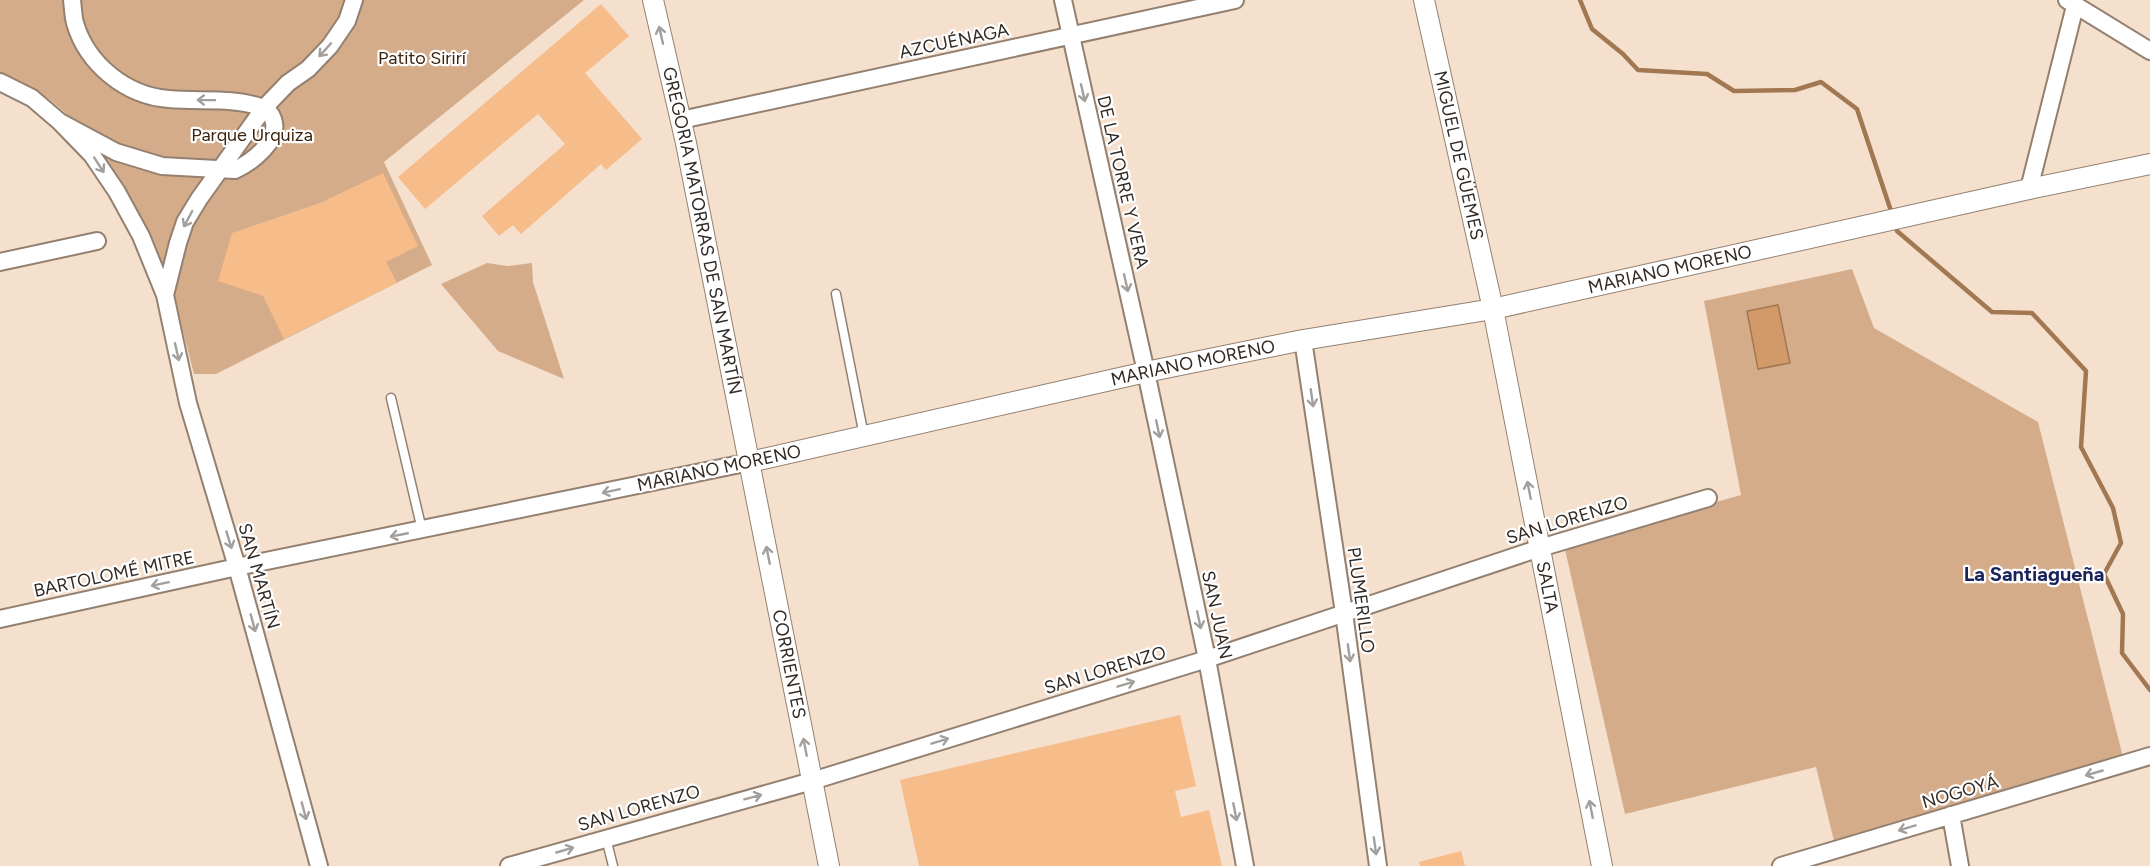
<svg xmlns="http://www.w3.org/2000/svg" width="2150" height="866" font-family="Figtree,sans-serif">
<style>
.green{fill:#d5ac89}
.water{fill:#d29a68;stroke:#a27853;stroke-width:1.5}
.lines{fill:none;stroke-linecap:round;stroke-linejoin:round}
.stream{stroke:#a27853;stroke-width:4.5}
.building{fill:#f6bc8a}
.service-casing{stroke:#938070;stroke-width:11}
.minor-casing{stroke:#938070;stroke-width:20}
.tertiary-casing{stroke:#938070;stroke-width:22}
.service{stroke:#fff;stroke-width:8}
.minor{stroke:#fff;stroke-width:16}
.tertiary{stroke:#fff;stroke-width:20}
.oneway{stroke:#a29f9c}
.labels{text-anchor:middle;dominant-baseline:central;stroke-width:4.5;stroke-linejoin:round;paint-order:stroke}
.street-label{font-size:18px;fill:#312923;stroke:#fff}
.park-label{font-size:18px;fill:#3b230d;stroke:#fff}
.neighbourhood-label{font-size:20px;font-weight:bold;fill:#1a235a;stroke:#fff}
</style>
<rect width="100%" height="100%" fill="#f5e0ce"/>
<path class="green" d="M0,0H584L384,162L432,265L216,374H194C182,327 169,274 148,230C134,202 118,176 99,152C73,116 43,88 0,73Z
M487,263L507,266L532,263L533,282L564,379L498,351L441,284Z
M1852,269L1874,328L2038,422L2123,757L1834,841L1816,767L1625,814L1564,545L1741,495L1704,301Z"/>
<path class="water" d="M1778,305L1790,363L1758,369L1747,311Z"/>
<g class="lines">
<path class="stream" d="M1580,0L1592,29L1623,54L1638,70L1707,74L1734,91L1795,90L1821,82L1857,109L1892,214
M1895,225L1897,231L1992,312L2032,313L2086,371L2081,447L2113,508L2121,543L2104,574L2123,614L2122,653L2150,690"/>
</g>
<path class="building" d="M601,4L629,36L585,73L642,139L606,170L601,164L521,234L513,225L499,236L482,216L565,144L538,114L425,209L398,177Z
M383,173L418,246L386,262L397,283L284,339L263,296L218,281L232,233L320,203Z
M1180,715L1196,786L1175,791L1181,817L1209,810L1222,866H919L900,780Z
M1461,851L1465,866H1420L1419,862Z"/>
<g class="lines">
<defs>
<path id="service" d="M836,294L864,436
M391,398L422,530
M606,838L613,866"/>
<path id="minor" d="M1063,0L1146,372L1207,659L1245,866
M2067,0L2150,51
M0,82L32,98L60,122L116,152L162,166L235,170C252,162 281,140 273,119C271,113 267,109 261,107C231,97 200,102 169,99C126,96 87,64 75,23C73,16 73,7 72,0
M681,120L1235,0
M60,122L92,155L117,192L141,236L165,295L188,403L237,567L319,866
M2029,189L2075,6
M0,262L97,241
M165,295L178,243L185,222L199,199L264,108L288,83L308,69L330,46L347,21L354,0
M1303,340L1344,613L1378,866
M0,619L237,567L750,462
M1951,815L1960,866
M509,866L812,781L1207,659L1540,548L1708,498
M1781,866L2150,756"/>
<g id="tertiary">
<path id="s1" d="M653,0L686,143L829,866"/>
<path id="s2" d="M1424,0L1493,309L1602,866"/>
<path id="s3" d="M750,462L1146,372L1303,340L1493,309L2029,189L2150,164"/>
</g>
</defs>
<use href="#service" class="service-casing"/>
<use href="#minor" class="minor-casing"/>
<use href="#tertiary" class="tertiary-casing"/>
<use href="#service" class="service"/>
<use href="#minor" class="minor"/>
<use href="#tertiary" class="tertiary"/>
</g>
<defs><path id="oneway-shaft" d="M-6 0H5M1.5-3L5.5 0L1.5 3" fill="none" stroke-width="1.6" stroke-linecap="round" stroke-linejoin="round" transform="scale(1.5)"/></defs>
<g class="oneway">
<use href="#oneway-shaft" transform="translate(661 35) rotate(-103)"/>
<use href="#oneway-shaft" transform="translate(325 50) rotate(132)"/>
<use href="#oneway-shaft" transform="translate(1083 93) rotate(77)"/>
<use href="#oneway-shaft" transform="translate(206 100) rotate(-179)"/>
<use href="#oneway-shaft" transform="translate(99 165) rotate(57)"/>
<use href="#oneway-shaft" transform="translate(188 219) rotate(118)"/>
<use href="#oneway-shaft" transform="translate(1126 283) rotate(77)"/>
<use href="#oneway-shaft" transform="translate(177 352) rotate(77)"/>
<use href="#oneway-shaft" transform="translate(1312 398) rotate(82)"/>
<use href="#oneway-shaft" transform="translate(1158 429) rotate(78)"/>
<use href="#oneway-shaft" transform="translate(1529 490) rotate(-101)"/>
<use href="#oneway-shaft" transform="translate(611 491) rotate(168)"/>
<use href="#oneway-shaft" transform="translate(399 535) rotate(169)"/>
<use href="#oneway-shaft" transform="translate(229 540) rotate(73)"/>
<use href="#oneway-shaft" transform="translate(768 555) rotate(-101)"/>
<use href="#oneway-shaft" transform="translate(160 584) rotate(168)"/>
<use href="#oneway-shaft" transform="translate(1199 620) rotate(78)"/>
<use href="#oneway-shaft" transform="translate(253 623) rotate(75)"/>
<use href="#oneway-shaft" transform="translate(1349 653) rotate(82)"/>
<use href="#oneway-shaft" transform="translate(1126 684) rotate(-17)"/>
<use href="#oneway-shaft" transform="translate(940 741) rotate(-17)"/>
<use href="#oneway-shaft" transform="translate(805 747) rotate(-101)"/>
<use href="#oneway-shaft" transform="translate(2094 773) rotate(164)"/>
<use href="#oneway-shaft" transform="translate(753 797) rotate(-15)"/>
<use href="#oneway-shaft" transform="translate(1591 809) rotate(-101)"/>
<use href="#oneway-shaft" transform="translate(304 811) rotate(75)"/>
<use href="#oneway-shaft" transform="translate(1235 812) rotate(79)"/>
<use href="#oneway-shaft" transform="translate(1907 828) rotate(163)"/>
<use href="#oneway-shaft" transform="translate(1375 846) rotate(82)"/>
<use href="#oneway-shaft" transform="translate(565 850) rotate(-16)"/>
</g>
<g class="labels">
<g class="street-label">
<text transform="translate(954 41) rotate(-12)">AZCUÉNAGA</text>
<text stroke="none"><textPath href="#s2" startOffset="159">MIGUEL DE GÜEMES</textPath></text>
<text transform="translate(1123 182) rotate(77)">DE LA TORRE Y VERA</text>
<text stroke="none"><textPath href="#s1" startOffset="236">GREGORIA MATORRAS DE SAN MARTÍN</textPath></text>
<text stroke="none"><textPath href="#s3" startOffset="940">MARIANO MORENO</textPath></text>
<text stroke="none"><textPath href="#s3" startOffset="454">MARIANO MORENO</textPath></text>
<text transform="translate(719 468) rotate(-12)">MARIANO MORENO</text>
<text transform="translate(1567 520) rotate(-17)">SAN LORENZO</text>
<text transform="translate(114 574) rotate(-12)">BARTOLOMÉ MITRE</text>
<text transform="translate(259 576) rotate(74)">SAN MARTÍN</text>
<text stroke="none"><textPath href="#s2" startOffset="600">SALTA</textPath></text>
<text transform="translate(1361 600) rotate(82)">PLUMERILLO</text>
<text transform="translate(1217 615) rotate(78)">SAN JUAN</text>
<text stroke="none"><textPath href="#s1" startOffset="678">CORRIENTES</textPath></text>
<text transform="translate(1105 670) rotate(-17)">SAN LORENZO</text>
<text transform="translate(1960 792) rotate(-16)">NOGOYÁ</text>
<text transform="translate(639 808) rotate(-16)">SAN LORENZO</text>
</g>
<g class="park-label">
<text x="422" y="58">Patito Sirirí</text>
<text x="252" y="135">Parque Urquiza</text>
</g>
<g class="neighbourhood-label">
<text x="2034" y="574">La Santiagueña</text>
</g>
</g>
</svg>
